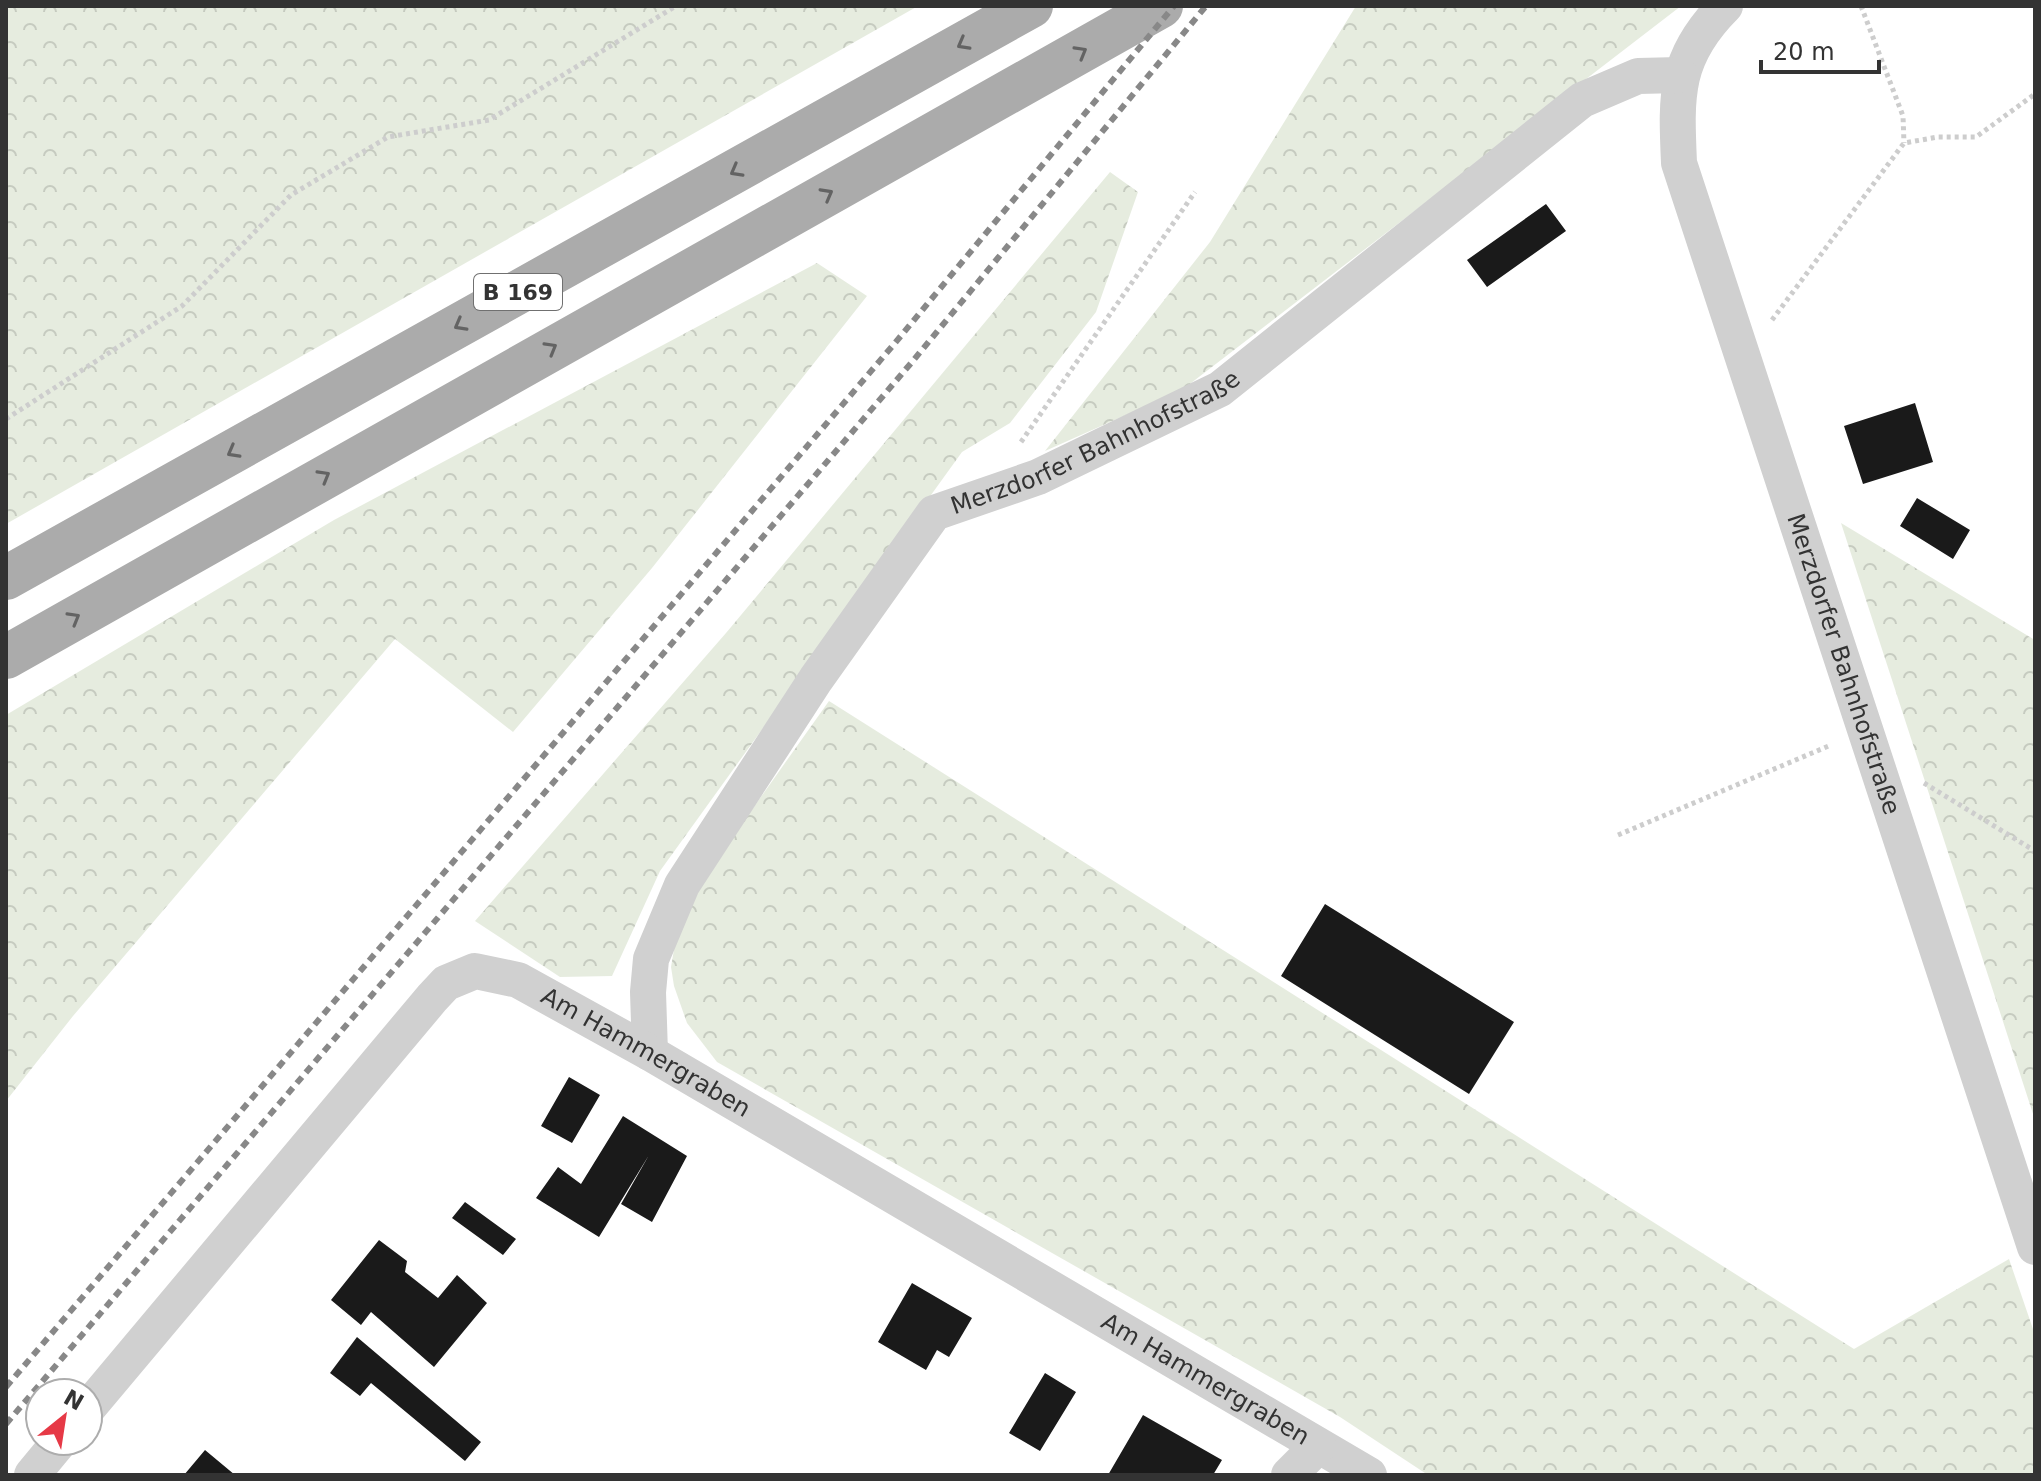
<svg xmlns="http://www.w3.org/2000/svg" width="2041" height="1481" font-family="'DejaVu Sans',sans-serif">
<style>
.forest{fill:url(#forest-crowns)}
.building{fill:#1a1a1a}
.lines{fill:none;stroke-linecap:round;stroke-linejoin:round}
.path{stroke:#cdcdcd;stroke-width:5;stroke-dasharray:4 4;stroke-linecap:butt}
.street{stroke:#d0d0d0;stroke-width:36}
.primary{stroke:#ababab;stroke-width:44}
.rail{stroke:#888;stroke-width:6;stroke-dasharray:8 6;stroke-linecap:butt}
.oneway{stroke:#636363}
.labels{text-anchor:middle;dominant-baseline:central;stroke-width:8;stroke-linejoin:round;paint-order:stroke}
.shield{fill:#fff;stroke:#707070;stroke-width:2}
.shield-label{font-size:22px;font-weight:bold;fill:#333}
.street-label{font-size:24px;fill:#333;stroke:#fff}
</style>
<defs>
<pattern id="forest-crowns" width="20" height="18" patternUnits="userSpaceOnUse" patternTransform="scale(2)"><rect width="20" height="18" fill="#e6ecdf"/><path d="M2 6a3 3 0 1 1 6 0M12 15a3 3 0 1 1 6 0" fill="none" stroke="#c6cbc0"/></pattern>
</defs>
<rect width="100%" height="100%" fill="#fff"/>
<path class="forest" d="M6,6H918L6,524Z
M1356,6H1681L1182,390L1045,451L1210,242Z
M1110,172L1138,192L1096,312L1010,423L962,452L660,871L612,976L560,977L475,921L726,633Z
M817,263L867,296L652,568L513,732L395,639L73,1016L6,1101V715L334,520Z
M1841,523L2035,640V1120Z
M829,701L1854,1349L2009,1259L2035,1335V1475H1428L1340,1417L717,1062L687,1023L674,986L671,967L676,938L692,894Z"/>
<path class="building" d="M1546,204L1566,231L1487,287L1467,260Z
M1915,403L1933,462L1863,484L1844,426Z
M1917,498L1970,530L1953,559L1900,526Z
M1325,904L1514,1022L1469,1094L1281,976Z
M569,1077L600,1095L572,1143L541,1126Z
M623,1116L687,1156L652,1222L621,1204L649,1155L599,1237L536,1198L558,1167L581,1184Z
M465,1202L516,1239L503,1255L452,1218Z
M379,1240L407,1261L405,1272L438,1298L457,1275L487,1303L434,1367L371,1312L361,1325L331,1300Z
M912,1283L972,1318L949,1357L937,1350L926,1370L878,1342Z
M357,1337L481,1442L465,1461L371,1383L360,1396L330,1373Z
M1045,1373L1076,1392L1040,1451L1009,1433Z
M1143,1415L1222,1460L1213,1475H1108Z
M205,1450L235,1475H184Z"/>
<g class="lines">
<path class="path" d="M1861,6L1903,116L1904,143
M1772,320L1904,143L1938,137H1976L2035,94
M6,419L182,306L291,195L388,137L489,120L676,6
M1021,442L1195,192
M1924,783L2035,851
M1618,835L1831,745"/>
<g class="street">
<path id="s1" d="M1725,6C1674,57 1676,95 1679,163L2035,1247"/>
<path id="s2" d="M650,1053L648,992L651,959L682,885L816,679L934,513L1038,477L1220,389L1582,100L1638,76L1680,75"/>
<path id="s3" d="M88,1408L432,998L446,983L475,971L518,980L650,1053L1369,1475"/>
<path d="M32,1475L60,1441"/>
<path d="M1289,1475L1318,1446"/>
</g>
<path class="primary" d="M6,578L1031,6
M6,657L1161,6"/>
<path class="rail" d="M6,1387L895,343L1174,6
M6,1424L912,362L1206,6"/>
</g>
<defs><path id="oneway-chevron" d="M-2-3.5L2.5 0L-2 3.5" fill="none" stroke-width="1.6" stroke-linecap="round" stroke-linejoin="round" transform="scale(2)"/></defs>
<g class="oneway">
<use href="#oneway-chevron" transform="translate(963 44) rotate(151)"/>
<use href="#oneway-chevron" transform="translate(1081 52) rotate(-30)"/>
<use href="#oneway-chevron" transform="translate(736 171) rotate(151)"/>
<use href="#oneway-chevron" transform="translate(827 194) rotate(-29)"/>
<use href="#oneway-chevron" transform="translate(460 325) rotate(151)"/>
<use href="#oneway-chevron" transform="translate(551 348) rotate(-30)"/>
<use href="#oneway-chevron" transform="translate(233 452) rotate(151)"/>
<use href="#oneway-chevron" transform="translate(324 476) rotate(-30)"/>
<use href="#oneway-chevron" transform="translate(74 618) rotate(-30)"/>
</g>
<g class="labels">
<rect class="shield" x="474" y="274" width="88" height="36" rx="6"/>
<g class="shield-label">
<text x="518" y="292">B 169</text>
</g>
<g class="street-label">
<text stroke="none"><textPath href="#s2" startOffset="800">Merzdorfer Bahnhofstraße</textPath></text>
<text stroke="none"><textPath href="#s1" startOffset="698">Merzdorfer Bahnhofstraße</textPath></text>
<text stroke="none"><textPath href="#s3" startOffset="778">Am Hammergraben</textPath></text>
<text stroke="none"><textPath href="#s3" startOffset="1426">Am Hammergraben</textPath></text>
</g>
</g>
<rect width="2041" height="1481" fill="none" stroke="#333333" stroke-width="16"/>
<g transform="translate(64 1417) rotate(30)"><circle r="38" fill="#ffffff" stroke="#adadad" stroke-width="2"/>
<path d="M0-6L14 30L0 20L-14 30Z" fill="#e63946"/>
<text y="-12" font-size="22" font-weight="bold" text-anchor="middle" fill="#333333">N</text>
</g>
<path d="M1761 60v12h118v-12" fill="none" stroke="#333333" stroke-width="4"/>
<text x="1773" y="60" font-size="24" fill="#333333" stroke="#ffffff" stroke-width="6" paint-order="stroke">20 m</text>
</svg>
